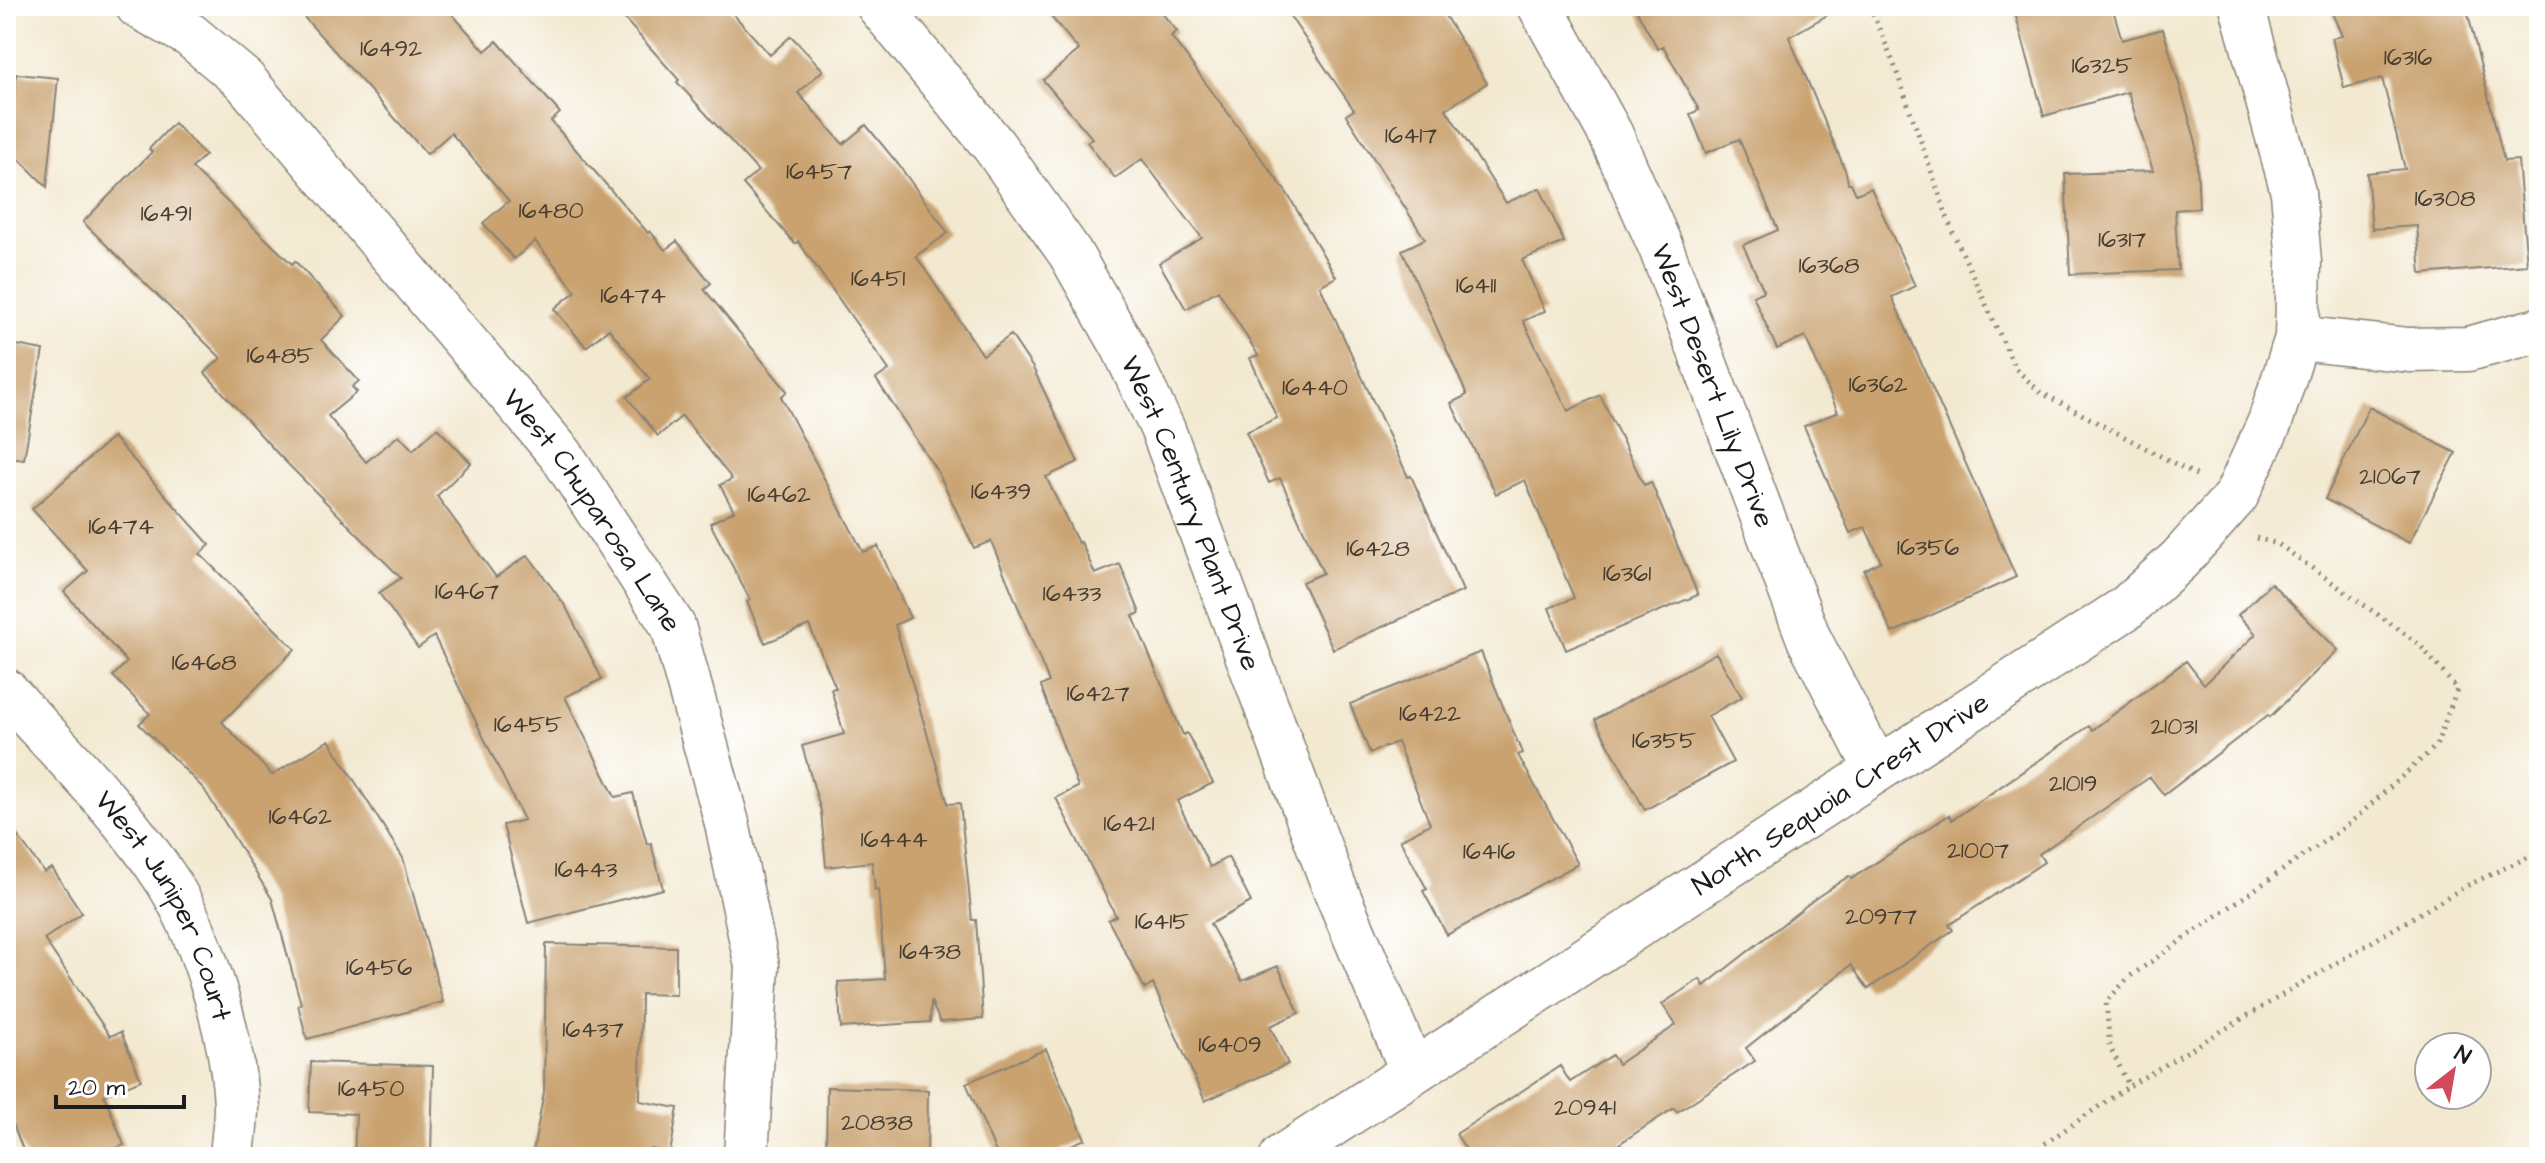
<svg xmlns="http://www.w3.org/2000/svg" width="2545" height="1163" font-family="'Architects Daughter',sans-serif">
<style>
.building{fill:#c9a26f}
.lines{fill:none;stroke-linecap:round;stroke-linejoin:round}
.minor-casing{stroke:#888276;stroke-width:47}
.path{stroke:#888276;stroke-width:5;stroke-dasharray:2 6;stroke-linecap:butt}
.minor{stroke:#fff;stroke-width:44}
.labels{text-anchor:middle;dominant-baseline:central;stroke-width:8;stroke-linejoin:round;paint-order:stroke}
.number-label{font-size:24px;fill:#473e31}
.street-label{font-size:28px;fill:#1c1c1c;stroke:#fff}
</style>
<rect width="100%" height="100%" fill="#fff"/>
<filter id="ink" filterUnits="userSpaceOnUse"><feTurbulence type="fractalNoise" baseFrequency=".0125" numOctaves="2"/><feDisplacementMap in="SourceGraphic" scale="16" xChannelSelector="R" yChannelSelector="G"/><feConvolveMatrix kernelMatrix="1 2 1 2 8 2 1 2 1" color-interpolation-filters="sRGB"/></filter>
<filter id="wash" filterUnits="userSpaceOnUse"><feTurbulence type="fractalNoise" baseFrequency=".006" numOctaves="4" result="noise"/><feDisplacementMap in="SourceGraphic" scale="32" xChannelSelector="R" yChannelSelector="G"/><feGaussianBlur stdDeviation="1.8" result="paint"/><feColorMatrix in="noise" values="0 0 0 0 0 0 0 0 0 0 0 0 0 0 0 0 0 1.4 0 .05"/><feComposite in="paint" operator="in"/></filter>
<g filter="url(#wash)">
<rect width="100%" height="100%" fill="#f3e9d1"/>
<g id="blocks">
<path class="building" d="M294,6H445L485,51L497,41L560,113L551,121L648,233L650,231L665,250L677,241L711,283L704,289L787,391L781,397L863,552L878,546L910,618L895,625L948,804L960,803L972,920H976L983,1019L940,1022L931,1001L930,1022L841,1028L838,982L885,979L878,889L875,890L872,862L826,867L821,811L802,746L844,734L831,689L836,688L809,625L765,643L747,602L750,600L710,523L734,511L720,485L732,479L682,416L658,436L627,397L650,379L609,329L586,347L554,309L576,291L535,241L514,259L483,223L509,201L451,133L427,154Z
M613,6H726L770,55L791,36L823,70L798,93L843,144L866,125L898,164L948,233L916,256L983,355L1011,335L1033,368L1078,462L1046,477L1078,543L1081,542L1095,574L1120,564L1140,613L1133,616L1183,735L1187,733L1213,783L1177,801L1210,867L1228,857L1251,902L1210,924L1242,981L1278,966L1299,1013L1270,1026L1288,1064L1205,1101L1153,984L1145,989L1108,920L1116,916L1056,798L1078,787L1041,686L1049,682L991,541L974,548L939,474L876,379L889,370L798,241L795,244L743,184L758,171L677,82L679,80Z
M1042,6H1156L1177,31L1171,36L1287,193L1336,277L1320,286L1408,477L1411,476L1463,591L1333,649L1302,582L1323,573L1280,478L1269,483L1246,432L1277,418L1250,358L1258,355L1218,290L1186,309L1159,263L1202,238L1142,159L1115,178L1087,142L1092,138L1043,80L1079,50Z
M1283,6H1439L1487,83L1446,109L1506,203L1540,188L1564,242L1522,260L1545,311L1523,321L1568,411L1600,395L1644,485L1651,482L1698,595L1566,650L1549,608L1574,598L1525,480L1496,494L1451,403L1467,395L1402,250L1425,239L1346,115L1354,110Z
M1634,6H1843L1789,37L1846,172L1848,183H1851L1856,194L1871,188L1915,286L1892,297L2016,577L1892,633L1864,570L1881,561L1865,527L1850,533L1804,426L1838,412L1805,336L1777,349L1753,296L1764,291L1743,245L1778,230L1739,139L1706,153L1690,114L1699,110L1663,46L1658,49Z
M2013,6H2112L2122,40L2163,29L2196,142L2199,208L2175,210L2178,270L2070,274L2065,174L2153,171L2128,92L2044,116Z
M2329,6H2466L2504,161L2518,160L2527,265L2421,274L2417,226L2372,229L2367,173L2405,169L2382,78L2344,88L2332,38L2342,36Z
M16,74L58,78L47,187L6,146V89L15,90Z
M174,123L205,155L192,168L292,264L295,261L345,316L321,340L359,381L352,387L357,392L328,416L366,462L399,435L413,450L437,428L471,463L437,496L496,577L528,555L566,607L602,679L565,697L615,797L633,793L647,844L651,843L663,889L528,923L503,825L524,820L434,636L418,648L379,593L401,578L278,454L205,373L221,358L83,222L152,152L149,149Z
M6,343L43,350L24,459L6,457Z
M2369,407L2456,453L2409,543L2325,499Z
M113,437L210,545L200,554L295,649L222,722L272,775L329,740L403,858L443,1002L307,1039L298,1005L301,1004L272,899L204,789L139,724L150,714L113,676L127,662L64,592L88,571L32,509Z
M2271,583L2338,650L2270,717L2268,715L2164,795L2150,777L2039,854L2044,862L1949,925L1953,930L1868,989L1851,965L1746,1048L1755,1061L1677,1112L1674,1108L1599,1157H1471L1456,1134L1560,1066L1570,1082L1612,1055L1618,1064L1676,1025L1662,1004L1700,979L1704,986L1816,898L1849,876L1851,879L1949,815L1952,820L2089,726L2092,730L2186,661L2204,684L2256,634L2238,615Z
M1481,652L1522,753L1518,755L1578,864L1447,935L1423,891L1427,889L1400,840L1430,824L1397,742L1370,753L1350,704Z
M1716,653L1742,697L1708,716L1733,762L1645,810L1595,720Z
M6,820L44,872L52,868L82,913L44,939L110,1036L121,1032L141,1080L104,1095L124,1145L94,1157H26L6,1107Z
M546,944L676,947V995L641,994L640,1101L678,1108L670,1153L651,1149L650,1157H532L544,1092Z
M1046,1049L1085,1139L1044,1157H998L966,1083Z
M311,1062L433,1066L431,1157H354L356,1114L309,1112Z
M827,1087L928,1090L927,1157H826Z"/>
</g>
</g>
<g filter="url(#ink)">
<use href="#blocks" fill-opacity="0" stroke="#888276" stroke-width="2"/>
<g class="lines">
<defs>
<g id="minor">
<path id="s1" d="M138,6L190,35L244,80L562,456L673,626L727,823L757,966L746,1157"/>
<path id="s2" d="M879,6L994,146L1070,253L1124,348L1163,430L1333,884L1412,1070"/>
<path id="s3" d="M1540,6L1610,133L1661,248L1809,639L1876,768"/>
<path d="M2297,338L2409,350L2468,349L2539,330"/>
<path id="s4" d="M6,691C61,753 123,812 168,882C204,940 234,1040 236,1108C236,1124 233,1141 232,1157"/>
<path id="s5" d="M1282,1157L2126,608L2180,559L2236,496L2270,422L2297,338L2299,262L2293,192L2242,6"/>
</g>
</defs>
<use href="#minor" class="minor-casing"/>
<path class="path" d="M1870,6L1895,67L1951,228L2015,368L2040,392L2198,476
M2256,538L2278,544L2419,644L2457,689L2436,746L2349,824L2129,977L2106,1002L2110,1047L2129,1086L2466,886L2539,852
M2025,1157L2129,1086"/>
<use href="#minor" class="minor"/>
</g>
</g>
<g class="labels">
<g class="number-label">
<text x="391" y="49">16492</text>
<text x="2408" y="58">16316</text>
<text x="2102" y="66">16325</text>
<text x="1411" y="136">16417</text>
<text x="819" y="172">16457</text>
<text x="2445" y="199">16308</text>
<text x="551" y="211">16480</text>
<text x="166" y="214">16491</text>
<text x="2122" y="240">16317</text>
<text x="1829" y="266">16368</text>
<text x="878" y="279">16451</text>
<text x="1476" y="286">16411</text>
<text x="633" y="296">16474</text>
<text x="280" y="356">16485</text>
<text x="1878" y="385">16362</text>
<text x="1315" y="388">16440</text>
<text x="2390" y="477">21067</text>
<text x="1001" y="492">16439</text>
<text x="779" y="495">16462</text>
<text x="121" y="527">16474</text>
<text x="1928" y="548">16356</text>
<text x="1378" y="549">16428</text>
<text x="1627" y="574">16361</text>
<text x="467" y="592">16467</text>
<text x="1072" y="594">16433</text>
<text x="204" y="663">16468</text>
<text x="1098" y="694">16427</text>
<text x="1430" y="714">16422</text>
<text x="528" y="725">16455</text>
<text x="2174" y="727">21031</text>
<text x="1664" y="741">16355</text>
<text x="2073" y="784">21019</text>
<text x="300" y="817">16462</text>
<text x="1129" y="824">16421</text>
<text x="894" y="840">16444</text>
<text x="1978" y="851">21007</text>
<text x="1489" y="852">16416</text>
<text x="586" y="870">16443</text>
<text x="1881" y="917">20977</text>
<text x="1162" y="922">16415</text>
<text x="930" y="952">16438</text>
<text x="379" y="968">16456</text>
<text x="593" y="1030">16437</text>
<text x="1230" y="1045">16409</text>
<text x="371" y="1089">16450</text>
<text x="1585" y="1108">20941</text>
<text x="877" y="1123">20838</text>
</g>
<g class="street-label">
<text stroke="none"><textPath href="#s3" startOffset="418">West Desert Lily Drive</textPath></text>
<text stroke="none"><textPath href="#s1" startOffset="684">West Chuparosa Lane</textPath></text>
<text stroke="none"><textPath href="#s2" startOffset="600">West Century Plant Drive</textPath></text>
<text stroke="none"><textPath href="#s5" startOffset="666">North Sequoia Crest Drive</textPath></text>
<text stroke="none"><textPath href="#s4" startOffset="270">West Juniper Court</textPath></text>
</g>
</g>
<rect width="2545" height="1163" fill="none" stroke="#fff" stroke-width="32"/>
<g transform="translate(2453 1071) rotate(31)"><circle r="38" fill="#ffffff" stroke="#a4a4a4" stroke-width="2"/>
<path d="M0-6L14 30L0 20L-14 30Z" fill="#d1495b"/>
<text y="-12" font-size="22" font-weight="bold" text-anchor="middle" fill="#1c1c1c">N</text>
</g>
<path d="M56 1095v12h128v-12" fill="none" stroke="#1c1c1c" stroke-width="4"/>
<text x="68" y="1095" font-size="24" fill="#1c1c1c" stroke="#ffffff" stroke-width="6" paint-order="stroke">20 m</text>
</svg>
